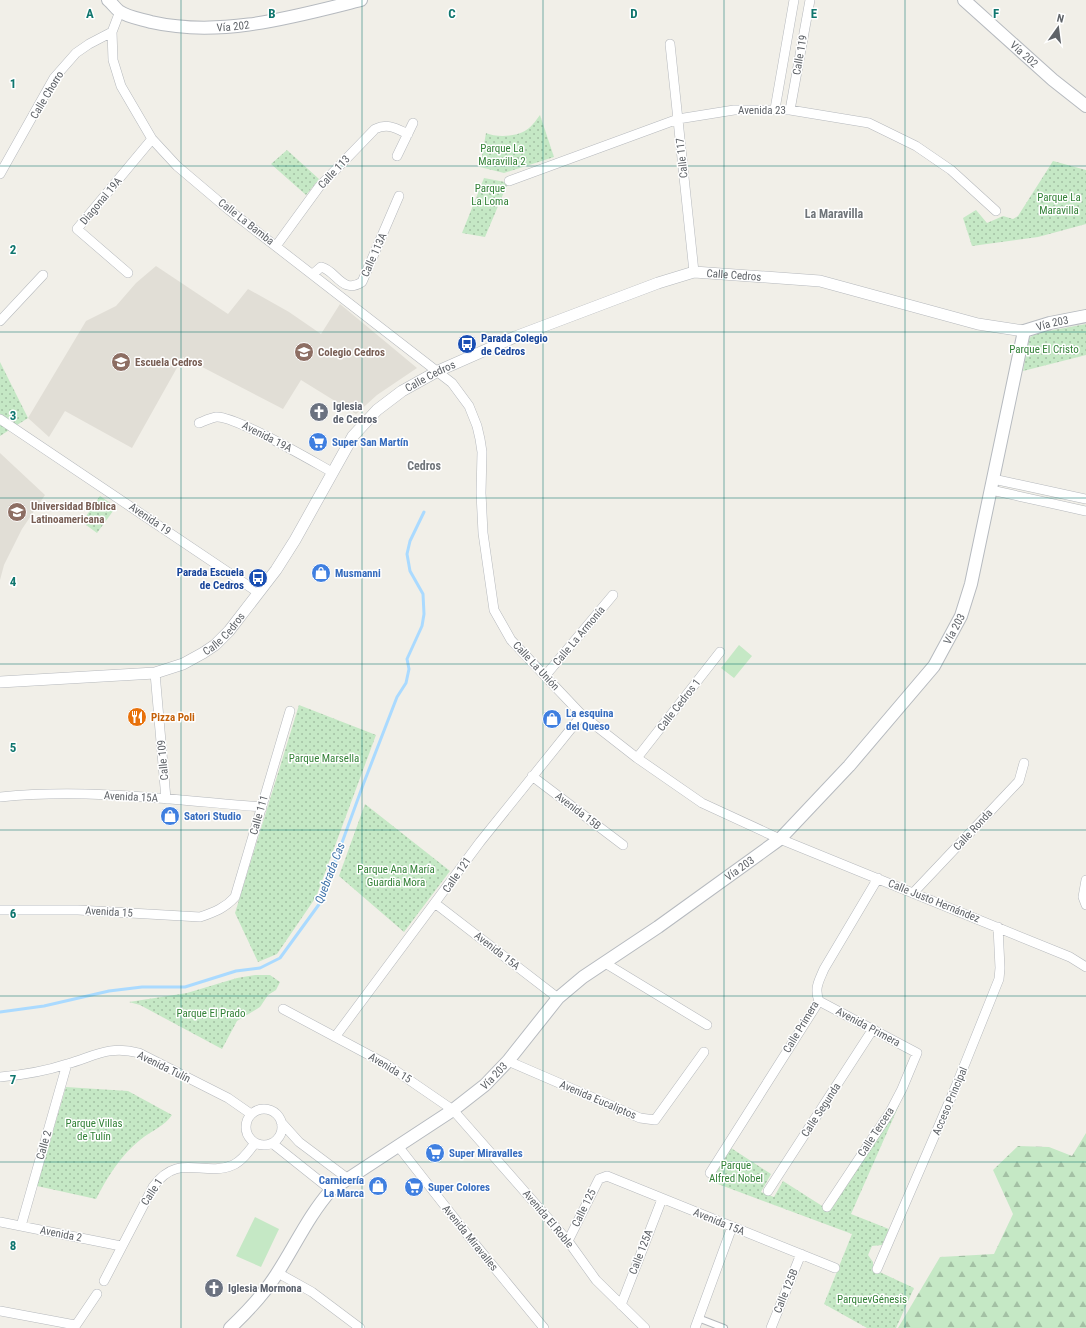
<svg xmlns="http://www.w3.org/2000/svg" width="1086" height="1328" font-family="'Roboto Condensed',sans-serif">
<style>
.education{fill:#e1ded6}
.grass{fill:#c5e8c5}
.forest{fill:url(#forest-firs)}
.park{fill:url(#park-dots)}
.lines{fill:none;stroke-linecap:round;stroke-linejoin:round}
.stream{stroke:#aadaff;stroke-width:3}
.pedestrian-casing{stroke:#b5b8bc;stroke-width:8}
.minor-casing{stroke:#b5b8bc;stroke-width:10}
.tertiary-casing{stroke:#b5b8bc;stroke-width:12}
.secondary-casing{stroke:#b6babf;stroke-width:14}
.pedestrian{stroke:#fff;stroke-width:6}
.minor{stroke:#fff;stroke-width:9}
.tertiary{stroke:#fff;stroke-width:11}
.secondary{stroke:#fff;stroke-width:12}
.grid{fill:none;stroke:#0f766e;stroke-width:1;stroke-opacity:0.55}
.labels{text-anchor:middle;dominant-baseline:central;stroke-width:3;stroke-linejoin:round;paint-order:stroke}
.street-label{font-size:11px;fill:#5f6368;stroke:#fff}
.park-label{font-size:11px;fill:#348238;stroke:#fff}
.transit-label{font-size:11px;font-weight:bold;fill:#164399;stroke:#fff;text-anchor:start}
.education-label{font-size:11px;font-weight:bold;fill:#785e54;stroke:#fff;text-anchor:start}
.worship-label{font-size:11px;font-weight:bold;fill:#5b616d;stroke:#fff;text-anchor:start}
.shop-label{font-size:11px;font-weight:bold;fill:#366cbe;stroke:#fff;text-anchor:start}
.food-label{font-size:11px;font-weight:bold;fill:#c56008;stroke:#fff;text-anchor:start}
.neighbourhood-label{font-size:12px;font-weight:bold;fill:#70757a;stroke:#fff}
.water-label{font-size:12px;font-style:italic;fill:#4174aa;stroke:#fff}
.grid-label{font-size:13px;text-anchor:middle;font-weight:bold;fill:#0f766e;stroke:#fff;stroke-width:3;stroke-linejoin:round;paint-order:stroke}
</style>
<defs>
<pattern id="forest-firs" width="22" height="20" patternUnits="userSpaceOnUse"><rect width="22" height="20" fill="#c5e8c5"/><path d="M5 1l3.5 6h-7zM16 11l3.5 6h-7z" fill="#a3c0a4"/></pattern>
<pattern id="park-dots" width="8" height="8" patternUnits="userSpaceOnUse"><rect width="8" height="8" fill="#c5e8c5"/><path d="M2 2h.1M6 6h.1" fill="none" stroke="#a3c0a4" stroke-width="1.8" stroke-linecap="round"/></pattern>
</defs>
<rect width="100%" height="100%" fill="#f1efe8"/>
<path class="education" d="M156,266L228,314L248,289L289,312L321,334L340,304L417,368L377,395L356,414L301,380L283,409L183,357L132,448L65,411L49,437L28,418L86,321L116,306L136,283Z
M0,453L45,495L22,529L4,565L0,580Z"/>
<path class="grass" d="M739,645L752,656L734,678L721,668Z
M255,1217L279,1229L261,1267L236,1256Z"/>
<path class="forest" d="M1086,1133V1328H898L940,1257L994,1254L1013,1214L993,1170L1018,1146L1049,1147L1072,1156Z"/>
<path class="park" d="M540,115L554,157L504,173L480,167L486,133C497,138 519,137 529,128C533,125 537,119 540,115Z
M287,150L319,179L306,195L271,164Z
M1053,161L1086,170V224L1038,237L972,246L963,218L976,210L987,223L1003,216L1013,219L1018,216Z
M484,178L505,182L507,185L485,237L462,233Z
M1086,324V355L1023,371L1029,338L1037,333Z
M0,362L28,418L0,436Z
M100,496L116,507L97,533L82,522Z
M299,705L376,735L316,897L277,954L258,962L235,913Z
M365,804L450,871L404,932L339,876Z
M255,975H270L280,982L276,990L268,995L260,1007L237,1021L222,1049L140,1005L129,1002L187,993L237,978Z
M66,1087L128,1091L172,1115C165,1126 151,1131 140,1140C120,1156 108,1176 96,1199L37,1186Z
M900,1103L851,1214L889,1229L882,1245L872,1246L868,1255L873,1262V1269L914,1288L896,1328H867L824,1304L852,1234L710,1181L731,1148L771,1174L761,1192L774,1197L783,1181L830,1211Z"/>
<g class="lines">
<path class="stream" d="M0,1012L44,1006L109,991L142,987H185L236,971L260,968L280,958L320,903L363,785L397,697L406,683L409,669L407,659L422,626L424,614L423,594L410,571L407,554L410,541L424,512"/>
<defs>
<path id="pedestrian" d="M698,1318L724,1328"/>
<path id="minor" d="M120,11L112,32L113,60L121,86L152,139L177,166L229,210L452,383L469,406L477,426L480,439L482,452L481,493L483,533L494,610L511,640L582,715L637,758L702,803L780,839L1070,957L1086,967
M670,44L694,272
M775,109L794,0
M790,110L810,0
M397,156L413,123
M0,174L54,78L76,53L89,44L112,32
M509,181L678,119L734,110H790L869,123L916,146L951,170L996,211
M276,246L319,187L375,129C388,123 395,128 408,134
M128,273L77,229L152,139
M313,274L321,267C336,270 342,295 362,282L399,196
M0,321L43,275
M0,419L259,593
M199,423C204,421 210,418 216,417C234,415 312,461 332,472
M993,479L1086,499
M991,490L1086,511
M155,673L166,799
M545,676L613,595
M637,758L720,652
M532,776L623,845
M0,797C87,788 175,800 262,807
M1086,880L1083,897L1086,905
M914,892L1019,781L1024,763
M436,904L558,998
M0,910H78L200,917C215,912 225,908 235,897L290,711
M605,963L707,1025
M819,1001L917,1053L902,1089L890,1112L827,1207
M283,1009L386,1064L453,1110L568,1241L596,1280L645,1328
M335,1037L480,842L582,715
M508,1061L640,1118L655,1120L704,1052
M0,1077C22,1075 46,1071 67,1064C95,1056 109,1045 139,1053L228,1098L251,1114
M246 1127a18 18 0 1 1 36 0a18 18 0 1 1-36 0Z
M281,1122L299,1142L347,1178
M272,1143L331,1190
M398,1146L470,1238L544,1328
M710,1173L819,1001C814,988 819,981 824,969L878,878
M768,1191L873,1029
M0,1222L121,1246
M21,1226L67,1064
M568,1241L599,1179L607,1176L835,1268
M877,1269L956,1086L999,979L1000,968L998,927
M278,1273L312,1292L360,1328
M104,1281L153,1187C179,1151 203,1178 233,1165C242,1161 249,1151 255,1143
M621,1305L662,1199
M0,1311L75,1325
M74,1328L97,1294
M695,1328L732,1227
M771,1328L801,1254"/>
<g id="tertiary">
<path id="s1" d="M0,682L155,673L183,664L203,653L215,645L229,631L276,570L295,540L353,436L377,410L402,391L438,371L515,337L658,283L694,272L820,281L978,324L1024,331"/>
</g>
<g id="secondary">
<path id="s2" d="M108,0C112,3 115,8 119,11C127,17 141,19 151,22C221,38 293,17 361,0"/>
<path id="s3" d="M964,0L1053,80L1086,106"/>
<path id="s4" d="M230,1328C248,1311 265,1293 278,1272C296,1244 309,1215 331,1190L453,1110L485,1085L508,1061L558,998L583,977L658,927L780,839L849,766L934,666L961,616L971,584L1024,331L1050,323L1086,316"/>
</g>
</defs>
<use href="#pedestrian" class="pedestrian-casing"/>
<use href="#minor" class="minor-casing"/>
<use href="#tertiary" class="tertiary-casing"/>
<use href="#secondary" class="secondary-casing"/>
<use href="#pedestrian" class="pedestrian"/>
<use href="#minor" class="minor"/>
<use href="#tertiary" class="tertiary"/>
<use href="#secondary" class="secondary"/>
</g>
<path class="grid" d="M181,0V1328M362,0V1328M543,0V1328M724,0V1328M905,0V1328M0,166H1086M0,332H1086M0,498H1086M0,664H1086M0,830H1086M0,996H1086M0,1162H1086"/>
<defs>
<symbol id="bus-disc" viewBox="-11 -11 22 22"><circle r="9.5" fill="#1a4fb4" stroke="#fff"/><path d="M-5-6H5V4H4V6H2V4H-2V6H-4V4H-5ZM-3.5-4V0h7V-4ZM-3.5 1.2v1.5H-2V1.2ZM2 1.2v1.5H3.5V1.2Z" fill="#fff"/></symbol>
<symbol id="school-disc" viewBox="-11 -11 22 22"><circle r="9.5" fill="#8d6e63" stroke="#fff"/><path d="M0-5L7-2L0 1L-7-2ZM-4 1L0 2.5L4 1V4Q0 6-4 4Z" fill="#fff"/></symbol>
<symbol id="church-disc" viewBox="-11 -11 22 22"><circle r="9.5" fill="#6b7280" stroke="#fff"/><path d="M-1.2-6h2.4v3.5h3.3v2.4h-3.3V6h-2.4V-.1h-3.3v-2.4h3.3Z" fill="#fff"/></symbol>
<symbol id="supermarket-disc" viewBox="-11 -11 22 22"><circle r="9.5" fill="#3f7fe0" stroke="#fff"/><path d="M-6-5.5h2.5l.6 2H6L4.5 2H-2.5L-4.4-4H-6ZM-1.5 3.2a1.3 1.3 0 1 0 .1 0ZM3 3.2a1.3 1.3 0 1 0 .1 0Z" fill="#fff"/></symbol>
<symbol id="university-disc" viewBox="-11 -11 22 22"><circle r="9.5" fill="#8d6e63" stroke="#fff"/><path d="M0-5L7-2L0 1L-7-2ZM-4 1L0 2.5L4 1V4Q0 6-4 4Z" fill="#fff"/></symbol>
<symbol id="shop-disc" viewBox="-11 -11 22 22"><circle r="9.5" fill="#3f7fe0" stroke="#fff"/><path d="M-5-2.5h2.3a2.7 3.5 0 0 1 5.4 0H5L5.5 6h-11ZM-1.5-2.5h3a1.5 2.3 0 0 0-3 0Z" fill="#fff"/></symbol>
<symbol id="restaurant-disc" viewBox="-11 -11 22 22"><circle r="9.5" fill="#e8710a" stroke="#fff"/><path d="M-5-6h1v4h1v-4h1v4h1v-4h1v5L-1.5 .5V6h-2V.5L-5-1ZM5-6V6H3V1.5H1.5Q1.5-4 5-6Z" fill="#fff"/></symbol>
</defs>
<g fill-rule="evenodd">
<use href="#bus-disc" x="456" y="333" width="22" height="22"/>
<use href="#school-disc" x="293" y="341" width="22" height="22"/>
<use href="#school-disc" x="110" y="351" width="22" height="22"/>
<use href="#church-disc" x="308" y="401" width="22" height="22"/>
<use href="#supermarket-disc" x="307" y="431" width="22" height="22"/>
<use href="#university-disc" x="6" y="501" width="22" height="22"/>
<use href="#shop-disc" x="310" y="562" width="22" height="22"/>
<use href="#bus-disc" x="247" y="567" width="22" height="22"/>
<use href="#restaurant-disc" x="126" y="706" width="22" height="22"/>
<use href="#shop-disc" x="541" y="708" width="22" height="22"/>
<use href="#shop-disc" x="159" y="805" width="22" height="22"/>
<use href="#supermarket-disc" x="424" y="1142" width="22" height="22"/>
<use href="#shop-disc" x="367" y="1175" width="22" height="22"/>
<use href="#supermarket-disc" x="403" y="1176" width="22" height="22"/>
<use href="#church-disc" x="203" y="1277" width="22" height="22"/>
</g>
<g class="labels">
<g class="street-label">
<text stroke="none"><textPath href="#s2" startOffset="132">Vía 202</textPath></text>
<text stroke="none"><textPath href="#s3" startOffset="81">Vía 202</textPath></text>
<text transform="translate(800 55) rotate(-80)">Calle 119</text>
<text transform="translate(47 95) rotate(-59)">Calle Chorro</text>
<text x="762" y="110">Avenida 23</text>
<text transform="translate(682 158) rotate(-96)">Calle 117</text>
<text transform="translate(334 172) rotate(-47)">Calle 113</text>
<text transform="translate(101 201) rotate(-50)">Diagonal 19A</text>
<text transform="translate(246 222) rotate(38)">Calle La Bamba</text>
<text transform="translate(374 255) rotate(-66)">Calle 113A</text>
<text stroke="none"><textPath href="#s1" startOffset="896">Calle Cedros</textPath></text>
<text stroke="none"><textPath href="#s4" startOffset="1355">Vía 203</textPath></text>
<text stroke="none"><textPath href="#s1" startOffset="572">Calle Cedros</textPath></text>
<text transform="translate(267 437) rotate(27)">Avenida 19A</text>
<text transform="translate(150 519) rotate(34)">Avenida 19</text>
<text stroke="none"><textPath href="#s4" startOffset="1019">Vía 203</textPath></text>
<text stroke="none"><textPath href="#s1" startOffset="236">Calle Cedros</textPath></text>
<text transform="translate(579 636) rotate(-50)">Calle La Armonía</text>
<text transform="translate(536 666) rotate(47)">Calle La Unión</text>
<text transform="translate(679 705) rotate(-52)">Calle Cedros 1</text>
<text transform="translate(163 760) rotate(-95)">Calle 109</text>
<text transform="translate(131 797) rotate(3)">Avenida 15A</text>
<text transform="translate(578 811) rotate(37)">Avenida 15B</text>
<text transform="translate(259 815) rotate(-74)">Calle 111</text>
<text transform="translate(973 830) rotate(-47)">Calle Ronda</text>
<text stroke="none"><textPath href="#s4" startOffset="695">Vía 203</textPath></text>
<text transform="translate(457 875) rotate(-55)">Calle 121</text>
<text transform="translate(934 901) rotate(22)">Calle Justo Hernández</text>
<text transform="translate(109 912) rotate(3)">Avenida 15</text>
<text transform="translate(497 951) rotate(38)">Avenida 15A</text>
<text transform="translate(801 1027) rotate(-59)">Calle Primera</text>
<text transform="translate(868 1027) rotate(28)">Avenida Primera</text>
<text transform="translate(164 1067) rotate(26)">Avenida Tulín</text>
<text transform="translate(390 1068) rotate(31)">Avenida 15</text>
<text stroke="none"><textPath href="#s4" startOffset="371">Vía 203</textPath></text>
<text transform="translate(598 1100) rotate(23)">Avenida Eucaliptos</text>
<text transform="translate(950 1101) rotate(-67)">Acceso Principal</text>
<text transform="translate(821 1110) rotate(-57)">Calle Segunda</text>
<text transform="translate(876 1132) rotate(-57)">Calle Tercera</text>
<text transform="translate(44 1145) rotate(-74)">Calle 2</text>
<text transform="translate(152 1192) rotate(-57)">Calle 1</text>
<text transform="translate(584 1208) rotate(-64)">Calle 125</text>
<text transform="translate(548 1219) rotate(50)">Avenida El Roble</text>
<text transform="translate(719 1222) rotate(22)">Avenida 15A</text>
<text transform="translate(61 1234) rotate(11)">Avenida 2</text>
<text transform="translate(470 1238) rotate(51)">Avenida Miravalles</text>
<text transform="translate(641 1252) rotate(-69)">Calle 125A</text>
<text transform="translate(786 1291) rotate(-68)">Calle 125B</text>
</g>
<g class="park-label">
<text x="502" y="148">Parque La<tspan x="502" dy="13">Maravilla 2</tspan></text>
<text x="490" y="188">Parque<tspan x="490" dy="13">La Loma</tspan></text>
<text x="1059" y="197">Parque La<tspan x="1059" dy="13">Maravilla</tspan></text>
<text x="1044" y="349">Parque El Cristo</text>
<text x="324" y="758">Parque Marsella</text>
<text x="396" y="869">Parque Ana María<tspan x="396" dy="13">Guardia Mora</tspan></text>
<text x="211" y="1013">Parque El Prado</text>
<text x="94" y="1123">Parque Villas<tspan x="94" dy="13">de Tulín</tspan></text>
<text x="736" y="1165">Parque<tspan x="736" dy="13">Alfred Nobel</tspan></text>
<text x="872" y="1299">ParquevGénesis</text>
</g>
<g class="transit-label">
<text x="481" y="338">Parada Colegio<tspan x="481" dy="13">de Cedros</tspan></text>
<text x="244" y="572" text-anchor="end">Parada Escuela<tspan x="244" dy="13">de Cedros</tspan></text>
</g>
<g class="education-label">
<text x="318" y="352">Colegio Cedros</text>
<text x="135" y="362">Escuela Cedros</text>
<text x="31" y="506">Universidad Bíblica<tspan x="31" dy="13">Latinoamericana</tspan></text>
</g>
<g class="worship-label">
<text x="333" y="406">Iglesia<tspan x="333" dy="13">de Cedros</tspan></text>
<text x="228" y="1288">Iglesia Mormona</text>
</g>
<g class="shop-label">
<text x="332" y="442">Super San Martín</text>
<text x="335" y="573">Musmanni</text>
<text x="566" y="713">La esquina<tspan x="566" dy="13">del Queso</tspan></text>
<text x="184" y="816">Satori Studio</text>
<text x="449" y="1153">Super Miravalles</text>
<text x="364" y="1180" text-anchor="end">Carnicería<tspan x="364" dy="13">La Marca</tspan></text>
<text x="428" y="1187">Super Colores</text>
</g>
<g class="food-label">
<text x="151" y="717">Pizza Poli</text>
</g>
<g class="neighbourhood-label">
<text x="834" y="214">La Maravilla</text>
<text x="424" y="466">Cedros</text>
</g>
<g class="water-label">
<text transform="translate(330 873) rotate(-69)">Quebrada Cas</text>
</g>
</g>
<g class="grid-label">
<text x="90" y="18">A</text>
<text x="272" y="18">B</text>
<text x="452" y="18">C</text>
<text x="634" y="18">D</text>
<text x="814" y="18">E</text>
<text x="996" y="18">F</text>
<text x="13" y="88">1</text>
<text x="13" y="254">2</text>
<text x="13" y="420">3</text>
<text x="13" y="586">4</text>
<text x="13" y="752">5</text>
<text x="13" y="918">6</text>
<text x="13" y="1084">7</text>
<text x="13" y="1250">8</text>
</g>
<g transform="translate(1058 28) rotate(14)" stroke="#ffffff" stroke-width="3" paint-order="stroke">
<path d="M0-3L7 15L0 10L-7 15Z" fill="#5f6368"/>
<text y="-6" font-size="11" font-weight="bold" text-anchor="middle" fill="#5f6368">N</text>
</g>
</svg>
